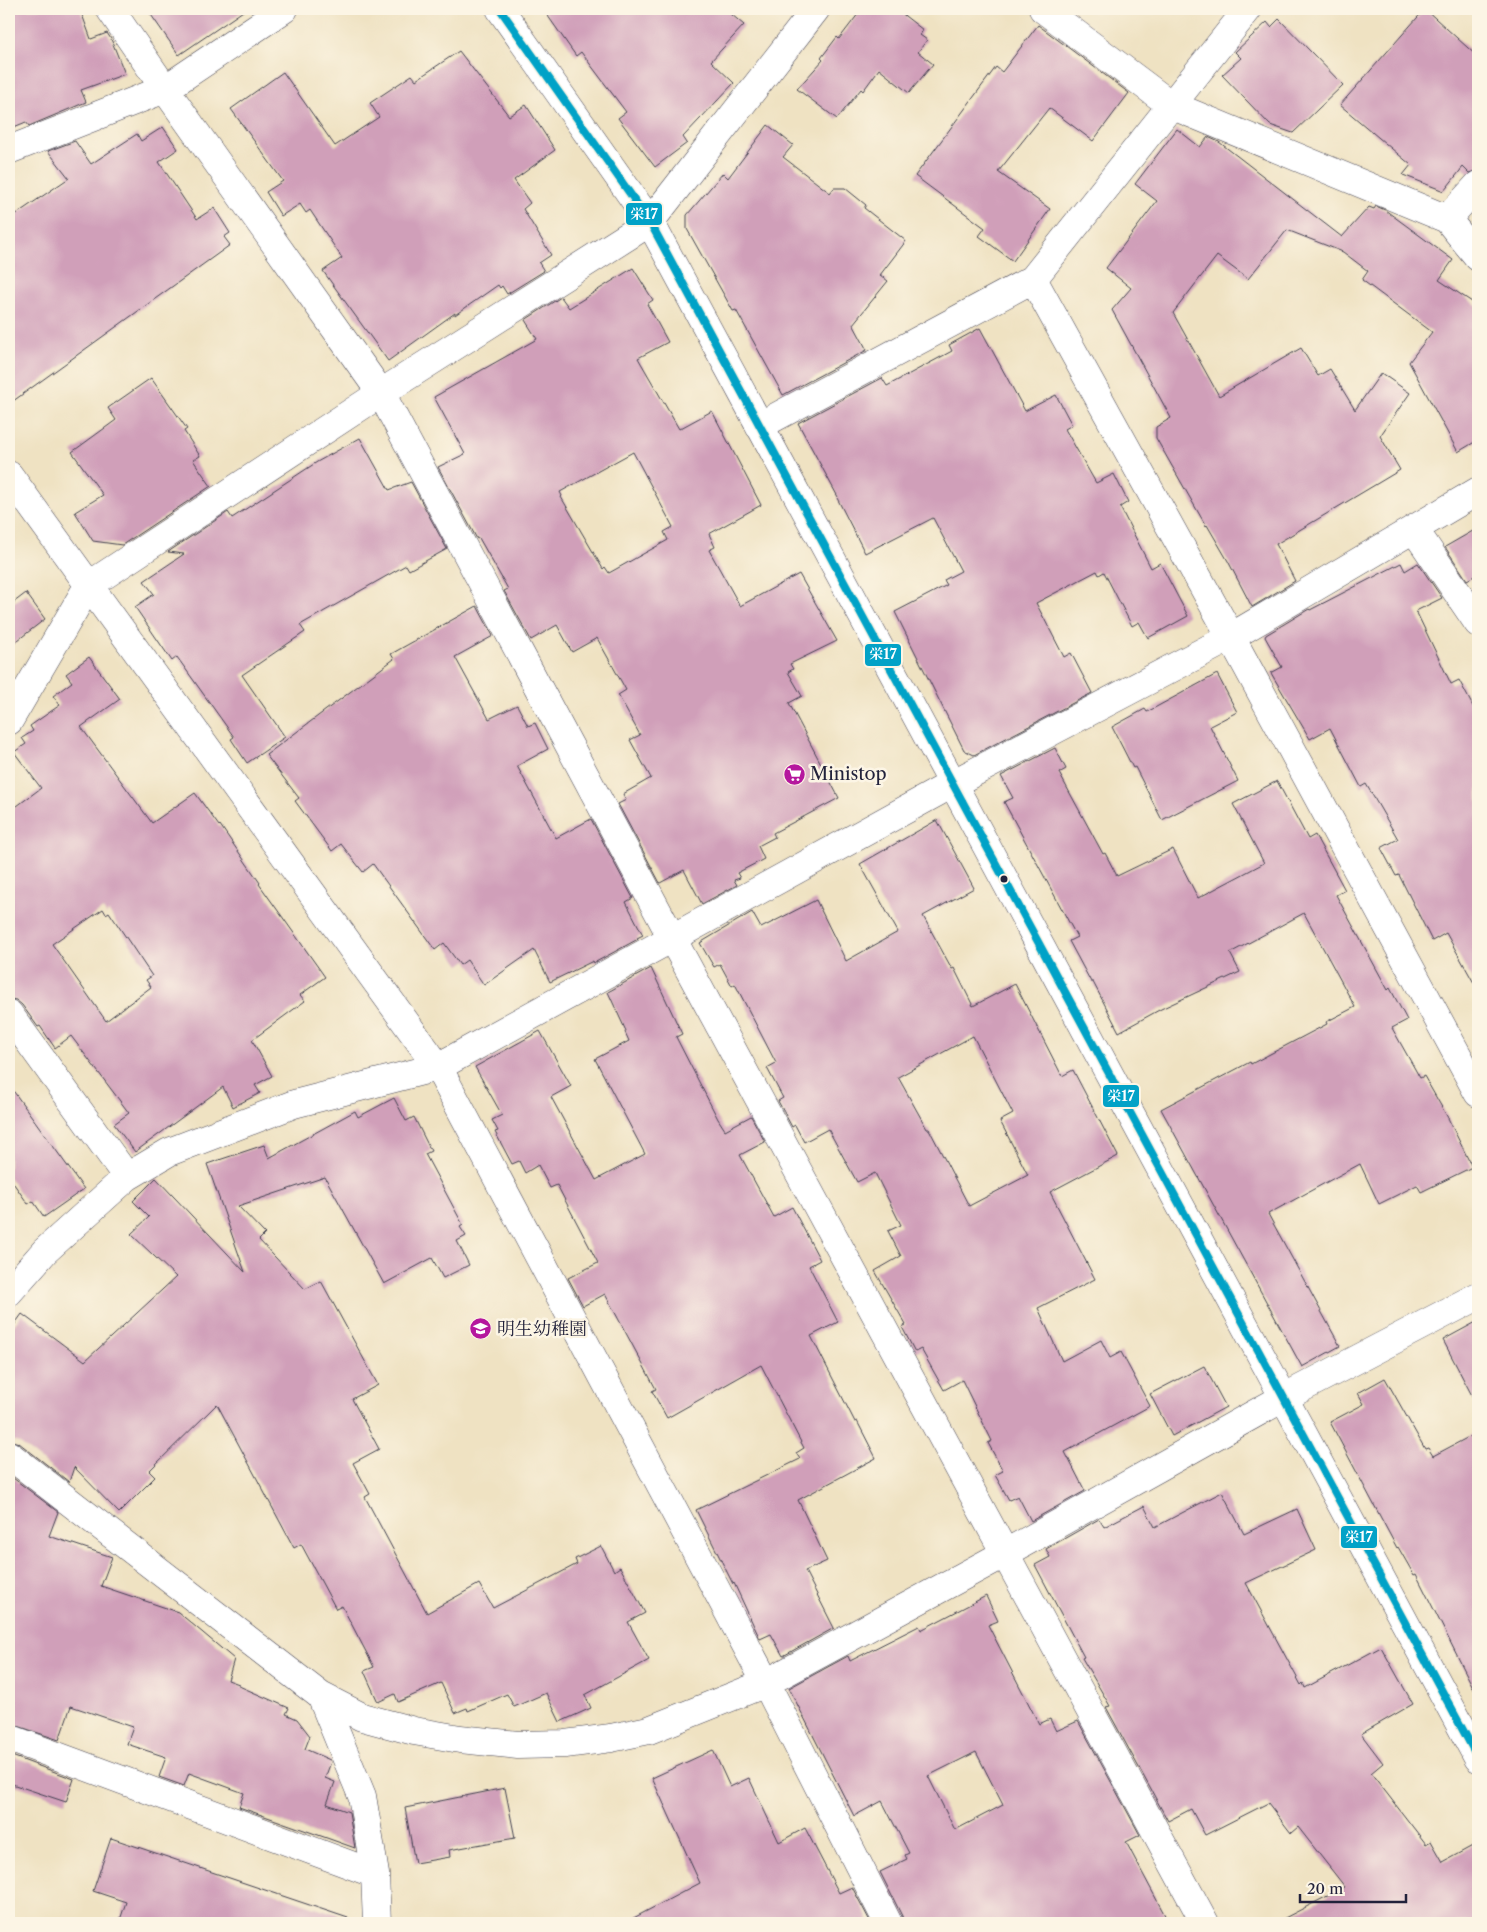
<svg xmlns="http://www.w3.org/2000/svg" width="1487" height="1932" font-family="'Libre Caslon Text','Noto Serif JP',serif">
<style>
.building{fill:#d09fb9;fill-rule:evenodd}
.lines{fill:none;stroke-linecap:round;stroke-linejoin:round}
.street-casing{stroke:#413f4f;stroke-width:29}
.secondary-casing{stroke:#413f4f;stroke-width:29}
.street{stroke:#fff;stroke-width:28}
.secondary{stroke:#fff;stroke-width:28}
.bus-1-casing{stroke:#fcf5e5;stroke-width:11}
.bus-1{stroke:#02a2c7;stroke-width:8}
.bus-dot{fill:#22223b;stroke:#fcf5e5;stroke-width:2}
.labels{text-anchor:middle;dominant-baseline:central;stroke-width:5;stroke-linejoin:round;paint-order:stroke}
.poi-label{font-size:18px;fill:#22223b;stroke:#fcf5e5;text-anchor:start}
.line-badge{stroke:#fcf5e5;stroke-width:2}
.badge-label{font-size:14px;text-anchor:middle;font-weight:bold;fill:#fff}
</style>
<rect width="100%" height="100%" fill="#fcf5e5"/>
<filter id="ink" filterUnits="userSpaceOnUse"><feTurbulence type="fractalNoise" baseFrequency=".02" numOctaves="2"/><feDisplacementMap in="SourceGraphic" scale="10" xChannelSelector="R" yChannelSelector="G"/><feConvolveMatrix kernelMatrix="1 2 1 2 8 2 1 2 1" color-interpolation-filters="sRGB"/></filter>
<filter id="wash" filterUnits="userSpaceOnUse"><feTurbulence type="fractalNoise" baseFrequency=".0096" numOctaves="4" result="noise"/><feDisplacementMap in="SourceGraphic" scale="20" xChannelSelector="R" yChannelSelector="G"/><feGaussianBlur stdDeviation="1.12" result="paint"/><feColorMatrix in="noise" values="0 0 0 0 0 0 0 0 0 0 0 0 0 0 0 0 0 1.4 0 .05"/><feComposite in="paint" operator="in"/></filter>
<g filter="url(#wash)">
<rect width="100%" height="100%" fill="#efe2c2"/>
<g id="blocks">
<path class="building" d="M9,9H80L91,39L107,33L111,39L125,74L81,90L86,102L29,126L26,122L9,129Z
M147,9H246L179,55Z
M543,9H725L744,25L711,61L734,83L683,137L687,143L655,167L618,118L626,112L581,52L576,56Z
M862,9H896L923,30L920,35L927,40L918,52L933,64L909,93L879,69L863,91L861,89L837,119L797,89L823,60L821,58L837,37L839,39Z
M1425,9L1478,57V170L1469,173L1463,167L1444,191L1403,175L1411,165L1340,105Z
M1279,19L1343,85L1293,133L1270,125L1222,75L1241,58L1235,52L1267,22L1271,27Z
M1038,25L1129,93L1093,141L1049,108L998,172L1050,209L1013,261L979,236L985,228L915,176L996,67L1002,72Z
M459,51L509,116L526,105L555,150L514,180L530,203L523,209L551,255L539,263L544,271L507,294L502,286L500,288L498,285L455,315V313L388,361L323,271L342,258L310,210L306,213L300,204L281,216L266,192L283,181L231,109L283,72L335,146L379,117L370,103L412,75L416,80Z
M768,125L793,145L783,157L830,193L834,188H845L866,205L864,208L906,241L880,275L888,281L853,324L867,350L783,395L736,310L733,311L687,229V215L723,173L728,178Z
M163,127L178,149L159,162L197,219L214,208L230,233L224,237L230,245L9,404V219L69,178L48,151L75,141L91,164L137,134L141,141Z
M1177,129L1200,147L1208,137L1219,142L1342,237L1369,207L1374,209L1376,206L1385,210L1453,260L1439,280L1478,306V440L1458,452L1409,362L1432,332L1362,280L1368,271L1343,252L1287,230L1248,279L1217,256L1173,313L1219,396L1301,348L1318,376L1330,369L1355,410L1381,373L1410,393L1380,436L1400,470L1276,544L1295,581L1252,607L1228,561L1207,525L1206,526L1156,438V427L1171,418L1112,310L1131,288L1106,268L1157,201L1135,184Z
M633,268L653,300L647,304L668,342L638,358L679,429L712,411L761,505L709,534L715,547L709,550L740,606L799,574L837,641L790,664L793,669L788,672L802,696L789,703L839,798L773,833L775,837L758,846L764,859L737,873L740,878L734,880L737,885L702,904L684,870L660,883L618,804L626,800L623,794L651,778L630,740L640,735L618,695L626,690L597,638L572,652L557,625L531,640L504,591L508,589L479,538L477,539L438,467L465,454L434,397L537,339L525,320L561,297L569,308ZM633,452L673,527L664,532L668,540L609,573L605,567L603,569L561,497L562,496L560,492Z
M980,328L1025,411L1056,395L1072,425L1065,429L1096,483L1114,474L1128,502L1120,507L1151,568L1160,563L1188,616L1148,638L1139,622L1132,626L1104,572L1099,575L1097,571L1036,603L1064,657L1071,653L1092,693L974,755L964,750L895,612L947,585L944,580L961,571L933,518L865,553L837,498L838,497L798,423L882,378L887,386L952,351L949,345Z
M151,378L187,429L184,431L200,456L193,460L211,486L122,545L93,541L75,512L103,495L72,452L116,420L108,408Z
M360,438L389,490L411,482L447,549L409,570L406,565L300,625L305,632L242,675L285,737L247,763L231,739L234,737L177,657L172,661L135,607L154,594L144,581L184,554L168,552L228,512L232,518L317,462Z
M1478,528V574L1467,580L1445,547Z
M1401,563L1405,571L1418,563L1442,598L1416,611L1451,684L1459,680L1478,716V990L1446,933L1432,941L1399,875L1396,876L1381,848L1398,839L1366,784L1361,787L1330,728L1310,739L1271,673L1282,667L1265,637L1266,635L1309,609L1310,610Z
M26,593L45,619L9,647V606Z
M477,606L493,636L455,657L489,719L517,705L528,726L535,723L548,749L517,766L556,838L591,819L633,898L626,902L643,935L637,938L638,939L594,963L593,961L550,982L534,950L484,985L467,960L460,965L444,943L435,950L373,864L363,872L341,844L332,851L295,801L299,798L266,755L394,659L391,654Z
M89,657L120,699L81,727L152,823L195,793L219,826L220,825L260,883L259,884L325,977L300,995L305,1001L252,1040L272,1076L255,1085L260,1093L233,1107L223,1087L135,1152L114,1124L129,1113L71,1036L55,1048L40,1026L38,1027L22,1005L16,1000L9,999V812L41,788L14,752L26,744L22,738L33,731L30,726L60,705L53,696L72,682L66,674ZM103,909L106,914L109,912L152,976L146,980L151,987L106,1021L52,944Z
M1217,674L1237,712L1210,726L1238,781L1162,820L1135,767L1133,768L1112,727L1145,709L1147,712Z
M1055,748L1066,769L1059,773L1103,854L1105,853L1117,876L1173,849L1198,898L1264,863L1233,804L1277,781L1308,839L1315,835L1345,890L1336,895L1388,990L1390,988L1407,1020L1392,1028L1420,1078L1424,1076L1448,1118L1472,1167L1421,1192L1417,1185L1379,1204L1360,1164L1268,1214L1340,1346L1302,1367L1161,1109L1250,1062L1251,1064L1327,1024L1326,1022L1355,1007L1304,913L1230,953L1240,972L1161,1009L1119,1032L1093,982H1091L1069,941L1077,937L1004,802L1013,798L1001,776Z
M937,820L974,888L923,916L952,969L954,968L973,1006L1015,984L1062,1076L1073,1070L1118,1156L1050,1192L1095,1279L1038,1308L1062,1361L1101,1340L1110,1358L1121,1352L1150,1406L1065,1452L1085,1491L1031,1521L1018,1496L1009,1500L995,1475L1003,1471L988,1443L992,1441L962,1380L944,1390L921,1349L915,1352L902,1327L906,1325L875,1271L901,1256L888,1231L901,1225L875,1173L857,1182L828,1129L804,1142L795,1125L792,1127L778,1101L783,1098L767,1068L776,1063L735,984L732,986L720,964L714,967L700,943L752,912L761,928L816,900L846,961L898,932L860,864ZM973,1036L1013,1114L1000,1121L1028,1175L969,1206L929,1129H927L898,1077Z
M651,968L682,1034L676,1037L718,1119L725,1130L751,1116L765,1142L740,1155L774,1217L792,1207L820,1260L809,1266L838,1322L811,1336L855,1422L857,1421L876,1458L798,1500L827,1561L805,1571L834,1628L783,1656L771,1634L760,1639L734,1583L733,1584L696,1510L800,1459L796,1453L804,1448L761,1365L667,1418L652,1391L656,1389L605,1294L583,1306L568,1278L598,1263L557,1185L550,1188L538,1165L525,1173L519,1161L512,1164L495,1132L498,1131L492,1120L502,1115L475,1067L540,1031L571,1086L551,1097L596,1180L645,1154L595,1059L629,1041L625,1032L626,1031L608,992Z
M9,1085L84,1189L44,1217L33,1201L28,1204L9,1177Z
M394,1098L406,1121L414,1117L431,1151L425,1154L463,1225L460,1227L466,1236L457,1241L469,1265L443,1278L432,1258L384,1284L325,1177L238,1206L265,1234L259,1240L305,1289L321,1281L378,1385L352,1399L379,1449L353,1463L370,1494L365,1497L427,1613L479,1584L493,1608L577,1564L575,1559L601,1546L614,1571L620,1567L645,1613L628,1622L649,1660L585,1695L591,1708L560,1722L546,1693L514,1707L507,1694L468,1711L467,1708L455,1713L441,1683L398,1702L395,1694L378,1702L364,1671L374,1667L342,1606L336,1609L301,1544L294,1548L217,1404L149,1471L155,1477L119,1513L74,1467L69,1482L19,1443L9,1440V1332L22,1314L85,1361L176,1277L131,1234L149,1217L133,1201L156,1178L245,1272L207,1164L264,1145L269,1158L355,1111L358,1117Z
M1478,1321V1407L1443,1340Z
M1204,1366L1226,1407L1172,1436L1150,1394Z
M1385,1378L1425,1449L1428,1448L1433,1456L1478,1432V1697L1416,1574L1414,1575L1398,1547L1397,1548L1330,1422L1364,1404L1358,1393Z
M9,1475L58,1512L49,1536L112,1557L101,1586L178,1612L234,1659L228,1680L239,1684V1686L289,1708L286,1714L297,1719L310,1736L305,1749L330,1760L331,1762L325,1778L335,1782L327,1804L349,1812L355,1848L239,1807L244,1793L189,1773L184,1786L159,1777L166,1757L127,1744L133,1727L71,1706L59,1740L9,1723Z
M1222,1492L1244,1534L1297,1509L1316,1550L1246,1583L1301,1685L1303,1683L1305,1688L1381,1647L1413,1704L1361,1734L1383,1763L1371,1773L1426,1844L1431,1841L1443,1862L1478,1843V1923H1275L1345,1887L1298,1827L1291,1833L1268,1803L1205,1835L1191,1809L1168,1821L1106,1707L1110,1706L1082,1658L1084,1657L1035,1565L1050,1557L1046,1549L1099,1519L1104,1527L1144,1506L1155,1527Z
M986,1596L998,1621L988,1625L1039,1724L1050,1719L1056,1731L1078,1721L1140,1835L1126,1842L1169,1923H904L902,1916L880,1872L907,1859L905,1855L909,1853L882,1801L854,1816L789,1688L848,1656L850,1661L919,1626L921,1630ZM976,1752L1003,1805L955,1830L928,1776Z
M713,1750L730,1787L749,1778L779,1842L805,1828L839,1893L852,1887L871,1923H624L700,1883L652,1778Z
M9,1755L74,1779L66,1802L9,1783Z
M505,1788L515,1838L449,1850L450,1857L415,1863L405,1808Z
M111,1838L348,1918L347,1923H119L126,1902L93,1891Z"/>
</g>
</g>
<g filter="url(#ink)">
<use href="#blocks" fill-opacity="0" stroke="#413f4f" stroke-width="1"/>
<g class="lines">
<defs>
<path id="street" d="M110,9L165,89L381,393L672,938L1205,1923
M1043,9L1171,105L1447,219L1478,257
M9,150L165,89L284,9
M1447,219L1478,185
M1033,279L1231,637L1478,1093
M759,426L1033,279L1248,9
M9,475L438,1067L766,1683L888,1923
M1414,529L1478,623
M9,721L88,586L381,393L650,222L816,9
M9,1014L127,1177
M9,1292L45,1251L127,1177L169,1152L294,1104L438,1067L954,783L1231,637L1478,491
M9,1455L321,1696L362,1717L414,1731L460,1739L518,1745L565,1744L611,1738L649,1730L766,1683L1004,1554L1283,1398L1478,1296
M321,1696L362,1796L375,1874L377,1923
M9,1738L375,1874"/>
<path id="secondary" d="M500,9L650,222L1478,1758"/>
</defs>
<use href="#street" class="street-casing"/>
<use href="#secondary" class="secondary-casing"/>
<use href="#street" class="street"/>
<use href="#secondary" class="secondary"/>
<defs>
<path id="bus-1" d="M500,9L650,222L1478,1758"/>
</defs>
<use href="#bus-1" class="bus-1-casing"/>
<use href="#bus-1" class="bus-1"/>
</g>
</g>
<defs>
<symbol id="supermarket-disc" viewBox="-11 -11 22 22"><circle r="9.5" fill="#b5179e" stroke="#fcf5e5"/><path d="M-6-5.5h2.5l.6 2H6L4.5 2H-2.5L-4.4-4H-6ZM-1.5 3.2a1.3 1.3 0 1 0 .1 0ZM3 3.2a1.3 1.3 0 1 0 .1 0Z" fill="#fff"/></symbol>
<symbol id="school-disc" viewBox="-11 -11 22 22"><circle r="9.5" fill="#b5179e" stroke="#fcf5e5"/><path d="M0-5L7-2L0 1L-7-2ZM-4 1L0 2.5L4 1V4Q0 6-4 4Z" fill="#fff"/></symbol>
</defs>
<g fill-rule="evenodd">
<use href="#supermarket-disc" x="782" y="762" width="25" height="25"/>
<use href="#school-disc" x="468" y="1316" width="25" height="25"/>
</g>
<circle class="bus-dot" cx="1004" cy="879" r="4.5"/>
<g class="labels">
<g class="poi-label">
<text x="810" y="774">Ministop</text>
<text x="497" y="1329">明生幼稚園</text>
</g>
</g>
<g class="line-badge">
<rect x="625" y="202" width="38" height="24" rx="5" fill="#02a2c7"/>
<rect x="864" y="643" width="38" height="24" rx="5" fill="#02a2c7"/>
<rect x="1102" y="1084" width="38" height="24" rx="5" fill="#02a2c7"/>
<rect x="1340" y="1525" width="38" height="24" rx="5" fill="#02a2c7"/>
</g>
<g class="badge-label">
<text x="644" y="219">栄17</text>
<text x="883" y="659">栄17</text>
<text x="1121" y="1101">栄17</text>
<text x="1359" y="1542">栄17</text>
</g>
<rect width="1487" height="1932" fill="none" stroke="#fcf5e5" stroke-width="30"/>
<path d="M1300 1894v8h106v-8" fill="none" stroke="#22223b" stroke-width="2.5"/>
<text x="1307" y="1894" font-size="15" fill="#22223b" stroke="#fcf5e5" stroke-width="4" paint-order="stroke">20 m</text>
</svg>
